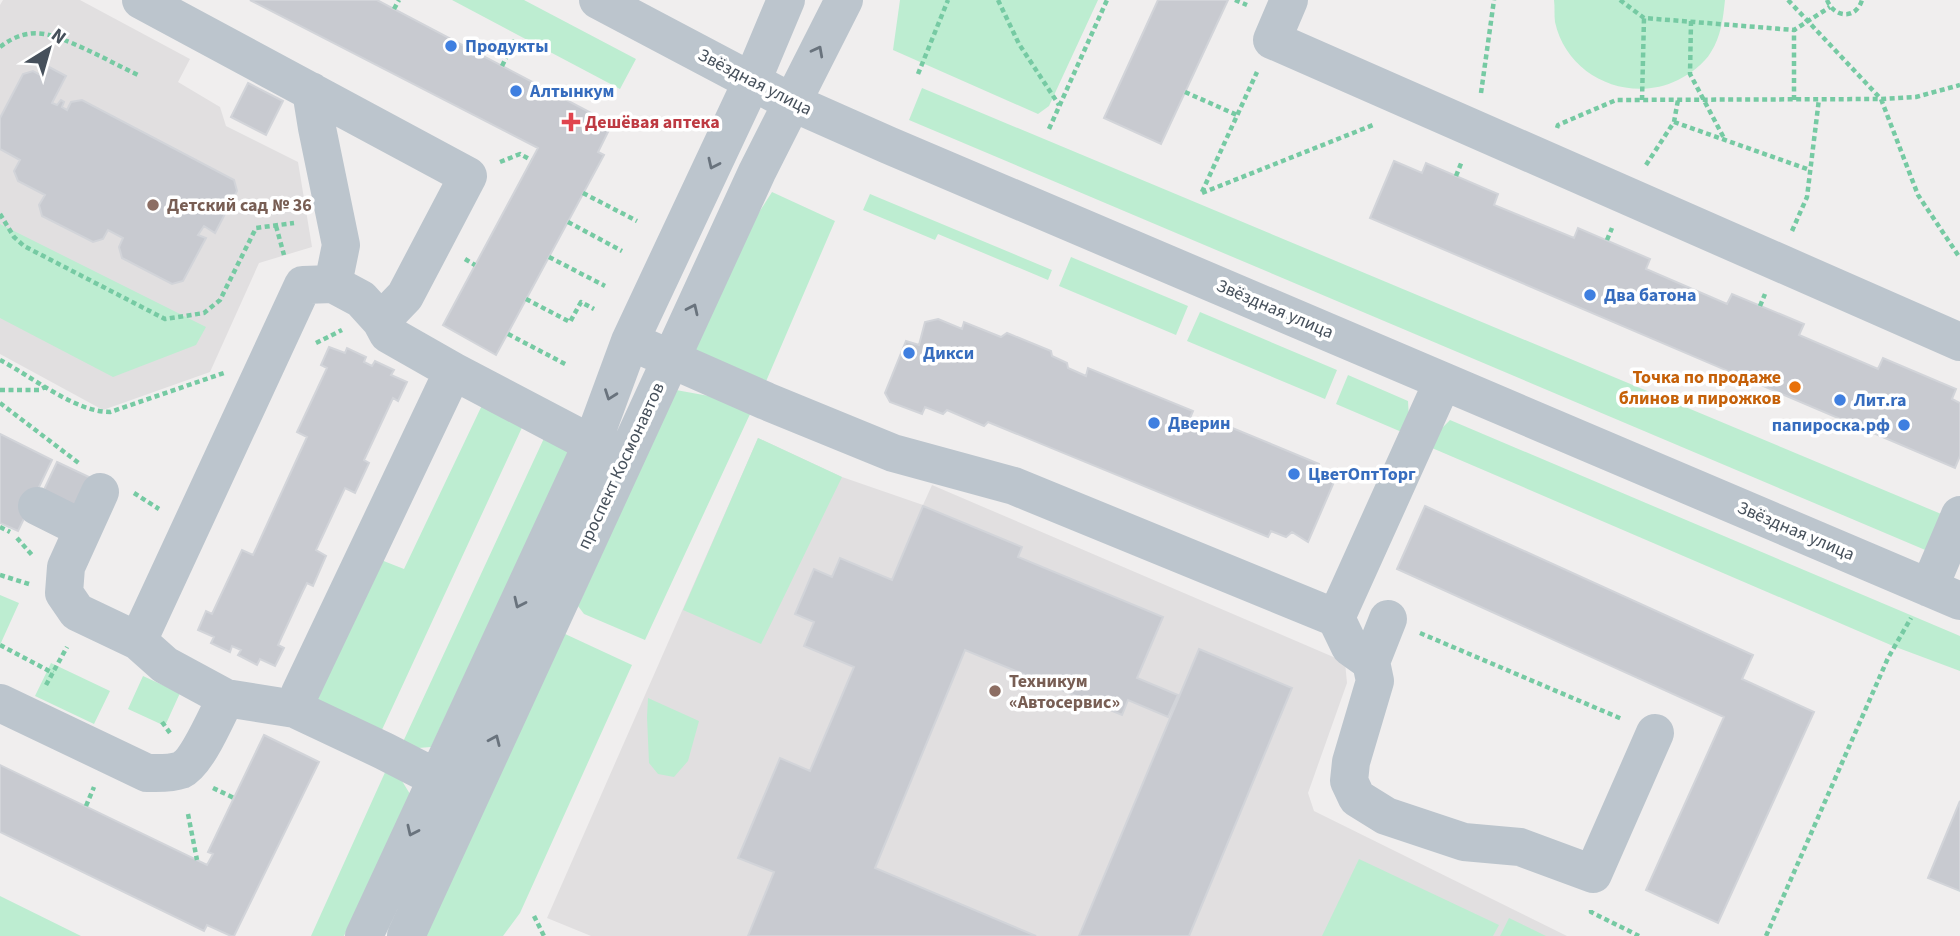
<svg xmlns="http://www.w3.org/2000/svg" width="1960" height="936" font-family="'Source Sans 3',sans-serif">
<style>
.education{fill:#e1dfe0}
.green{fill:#bdedd1}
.building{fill:#c8cad0;stroke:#d2d4d9;stroke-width:2}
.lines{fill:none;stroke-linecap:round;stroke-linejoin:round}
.path{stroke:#76caa3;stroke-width:4.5;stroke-dasharray:5 3.5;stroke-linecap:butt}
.minor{stroke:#bcc5cd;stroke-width:38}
.oneway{stroke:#69737d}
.shop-dot{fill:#3f7fe0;stroke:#fff;stroke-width:2.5}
.health-dot{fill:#e0444e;stroke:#fff;stroke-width:2.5}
.education-dot{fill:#8d6e63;stroke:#fff;stroke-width:2.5}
.food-dot{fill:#e8710a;stroke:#fff;stroke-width:2.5}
.labels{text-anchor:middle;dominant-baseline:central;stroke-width:7;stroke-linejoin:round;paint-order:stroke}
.shop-label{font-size:18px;font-weight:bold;fill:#366cbe;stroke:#fff;text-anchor:start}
.street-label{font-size:18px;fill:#46505b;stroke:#fff}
.health-label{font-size:18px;font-weight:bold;fill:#be3a42;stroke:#fff;text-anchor:start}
.education-label{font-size:18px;font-weight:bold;fill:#785e54;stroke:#fff;text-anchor:start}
.food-label{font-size:18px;font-weight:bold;fill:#c56008;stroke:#fff;text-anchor:end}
</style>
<rect width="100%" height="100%" fill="#f0eeee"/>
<path class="education" d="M3,0H80L190,59L178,82L220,107L226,126L298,162L312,247L259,263L210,372L103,410L0,354V5Z
M758,438L842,477L923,505L932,485L1345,662L1347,683L1308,793L1314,811L1567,936H591L547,918Z"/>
<path class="green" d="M452,0H524L636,59L620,89Z
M900,0H1098L1049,106L1038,114L893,50Z
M1554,0H1725C1723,19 1721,36 1711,52C1704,64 1690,74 1678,80C1629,104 1567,77 1555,22C1554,15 1555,7 1554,0Z
M922,88L1946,516L1930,552L909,120Z
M772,192L835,221L764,386L695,350L756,217Z
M870,194L1052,270L1048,280L938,234L935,240L863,210Z
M0,224L206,327L196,345L113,377L0,318Z
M1071,257L1188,306L1176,335L1059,286Z
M1200,312L1337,370L1325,399L1187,341Z
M1348,375L1408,401L1409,419L1404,433L1336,404Z
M676,390L709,396L751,412L645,640L584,614L578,606Z
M485,399L525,421L380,734L309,701L376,558L404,569Z
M1450,420L1960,636V671L1893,646L1432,448L1439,431Z
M546,434L570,452L431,747L418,748L402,744Z
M758,438L842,477L761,644L683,610Z
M0,595L19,603L0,645Z
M563,633L632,665L520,913L503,936H425Z
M51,663L110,691L94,724L35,696Z
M143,676L180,693L165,726L128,709Z
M648,698L699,721L688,761L674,777L658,774L649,763L647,717Z
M387,768L402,781L410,794L344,936H311Z
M1359,859L1499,925L1493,936H1322Z
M0,896L81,936H0Z
M1509,918L1546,936H1500Z"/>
<path class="building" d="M250,0H377L612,124L598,152L604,155L496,355L443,325L538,148Z
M1158,0H1228L1161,144L1104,118Z
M49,67L66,76L52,103L57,105L61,100L64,102L62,107L67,110L71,102L82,100L234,180L237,191L215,233L204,226L198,235L206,238L183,281L172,284L122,258L119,247L123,238L108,230L103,239L93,242L42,216L39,205L45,195L18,181L14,171L20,160L0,149V118L23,74L33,71L44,77Z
M248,83L283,101L266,135L231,117Z
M1394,161L1422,173L1426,163L1498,194L1494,205L1574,238L1578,228L1650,259L1646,269L1727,304L1732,294L1804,324L1799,335L1878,369L1883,358L1956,389L1952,399L1960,403V456L1955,468L1370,218Z
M938,319L962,329L964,322L1001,337L1007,333L1051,351L1052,356L1067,363L1068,368L1086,376L1088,368L1193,411L1190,418L1215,429L1218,422L1319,464V473L1334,482L1308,542L1292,532L1286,537L1271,531L1268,537L988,422L984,426L947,410L943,414L925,407L922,414L890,402L885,393L906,341L919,345L925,322Z
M329,347L345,353L347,348L366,357L364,362L372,366L375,361L394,370L391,375L407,382L398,401L393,398L364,460L369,463L355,493L345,488L316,550L326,556L313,586L307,583L303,591L278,645L284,648L275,666L260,659L257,665L238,655L241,650L232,646L230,652L211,643L214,637L198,630L206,611L212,614L242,550L253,555L307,437L297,432L327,368L321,365Z
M0,434L52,460L18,531L0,523Z
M57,462L91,478L74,512L41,496Z
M923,506L1022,547L1018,557L1163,617L1137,678L1178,695L1168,717L1128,700L1122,715L965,650L875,868L1036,936H748L774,872L738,858L780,758L810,771L854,667L804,646L814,622L795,614L814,569L832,577L840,558L892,580Z
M1425,506L1753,655L1742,679L1814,712L1718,923L1646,890L1724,717L1397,569Z
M1199,649L1292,688L1189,936H1079Z
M264,735L319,762L234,936H231L207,925L204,931L0,832V765L207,865L213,854L208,852Z
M1960,801V891L1928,878Z"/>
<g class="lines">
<path class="path" d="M998,0L1019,44L1059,105
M1235,0L1247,5
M1620,0L1644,18L1794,30L1830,7
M1788,0L1881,99L1918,195L1960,258
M1827,0C1834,18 1856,20 1862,0
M394,9L399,0
M1691,21L1690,74L1725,140
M0,47C30,24 52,34 83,48C101,56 119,66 138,75
M502,66L515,40
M918,74L948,0
M1185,92L1237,115
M1481,93L1494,0
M1642,100L1644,18
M1794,100V30
M1674,122L1810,170
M1557,128L1558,125L1616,100L1881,99L1916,97L1960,85
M1049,129L1107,0
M500,162L520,154L531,160
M1646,165L1674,122L1678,100
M1456,176L1462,161
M1202,192L1257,72
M583,193L637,221
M1202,193L1373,125
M0,214L14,237L24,246L165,319L204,313L220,300L256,228L294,223
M568,222L622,251
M276,226L284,255
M1792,231L1807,197L1819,99
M1607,240L1612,228
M549,257L605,286
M465,259L475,265
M526,299L570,322L581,302L594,309
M1760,306L1765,294
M508,334L567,365
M316,343L342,330
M0,360C31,376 75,412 110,412L224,373
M0,390H39L45,387
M0,403L80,464
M134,493L159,509
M0,527L10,532
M17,538L32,555
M0,575L29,584
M1420,633L1622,719
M0,645L53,673
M46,685L67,647
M162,722L170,733
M213,788L234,798
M86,806L94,787
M188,814L197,860
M1591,910V912L1639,936
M534,916L544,936
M1766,936L1888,658L1911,618"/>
<path class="minor" d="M141,0L468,176L405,296L381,321
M598,0L791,102L888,145L1960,601
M1289,0L1272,40L1960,342
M311,91L317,128L341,245L333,284
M648,349L766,401L893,453L1014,486L1336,618L1350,647L1371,662
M100,492L66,567L64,593L77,612L138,641
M37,506L83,529
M1929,588L1960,515
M1336,618L1443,381
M1388,619L1371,662L1375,681L1351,762L1349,781L1357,798L1386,816L1464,842L1520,847L1593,874L1655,733
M226,698L165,665L138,641L303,285L333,284L361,299L381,321L388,334L453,371
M0,703L147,773C158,773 170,774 181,770C197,763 217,715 226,698L295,709L384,751L460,790
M295,709L300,693L453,371L592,444
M364,936L592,444L630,341L752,81L786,0
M406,936L757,172L844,0"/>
</g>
<defs><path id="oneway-chevron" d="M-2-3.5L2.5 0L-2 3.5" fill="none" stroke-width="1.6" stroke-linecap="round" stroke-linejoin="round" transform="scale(1.75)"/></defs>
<g class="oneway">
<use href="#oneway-chevron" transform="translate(818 51) rotate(-62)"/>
<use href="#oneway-chevron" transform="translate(713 164) rotate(115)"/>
<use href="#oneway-chevron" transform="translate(693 309) rotate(-65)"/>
<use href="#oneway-chevron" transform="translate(610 395) rotate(110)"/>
<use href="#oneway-chevron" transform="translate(519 603) rotate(115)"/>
<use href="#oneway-chevron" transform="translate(495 740) rotate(-66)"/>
<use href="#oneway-chevron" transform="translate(412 831) rotate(115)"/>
</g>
<g class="shop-dot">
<circle cx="451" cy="46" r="7"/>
<circle cx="516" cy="91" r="7"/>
<circle cx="1590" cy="295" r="7"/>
<circle cx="909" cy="353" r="7"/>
<circle cx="1840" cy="400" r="7"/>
<circle cx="1154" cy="423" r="7"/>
<circle cx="1904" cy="425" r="7"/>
<circle cx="1294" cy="474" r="7"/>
</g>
<path class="health-dot" d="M567.5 111.5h7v7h7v7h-7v7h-7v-7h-7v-7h7z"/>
<g class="education-dot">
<circle cx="153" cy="205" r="7"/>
<circle cx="995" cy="691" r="7"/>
</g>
<circle class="food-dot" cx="1795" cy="387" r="7"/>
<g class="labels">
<g class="shop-label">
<text x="465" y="46">Продукты</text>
<text x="530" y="91">Алтынкум</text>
<text x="1604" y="295">Два батона</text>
<text x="923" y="353">Дикси</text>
<text x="1854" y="400">Лит.ra</text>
<text x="1168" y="423">Дверин</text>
<text x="1890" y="425" text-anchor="end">папироска.рф</text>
<text x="1308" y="474">ЦветОптТорг</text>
</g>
<g class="street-label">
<text transform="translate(755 82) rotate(27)">Звёздная улица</text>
<text transform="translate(1275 309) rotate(23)">Звёздная улица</text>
<text transform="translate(621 466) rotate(-65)">проспект Космонавтов</text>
<text transform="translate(1796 531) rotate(23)">Звёздная улица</text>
</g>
<g class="health-label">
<text x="585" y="122">Дешёвая аптека</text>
</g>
<g class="education-label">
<text x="167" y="205">Детский сад № 36</text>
<text x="1009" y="681">Техникум<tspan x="1009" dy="21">«Автосервис»</tspan></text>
</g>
<g class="food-label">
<text x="1781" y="377">Точка по продаже<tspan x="1781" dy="21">блинов и пирожков</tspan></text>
</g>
</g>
<g transform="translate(49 49) rotate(37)" stroke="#ffffff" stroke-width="5" paint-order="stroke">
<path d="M0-5L12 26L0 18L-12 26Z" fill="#46505b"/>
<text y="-10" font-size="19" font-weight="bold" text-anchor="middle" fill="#46505b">N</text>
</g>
</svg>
